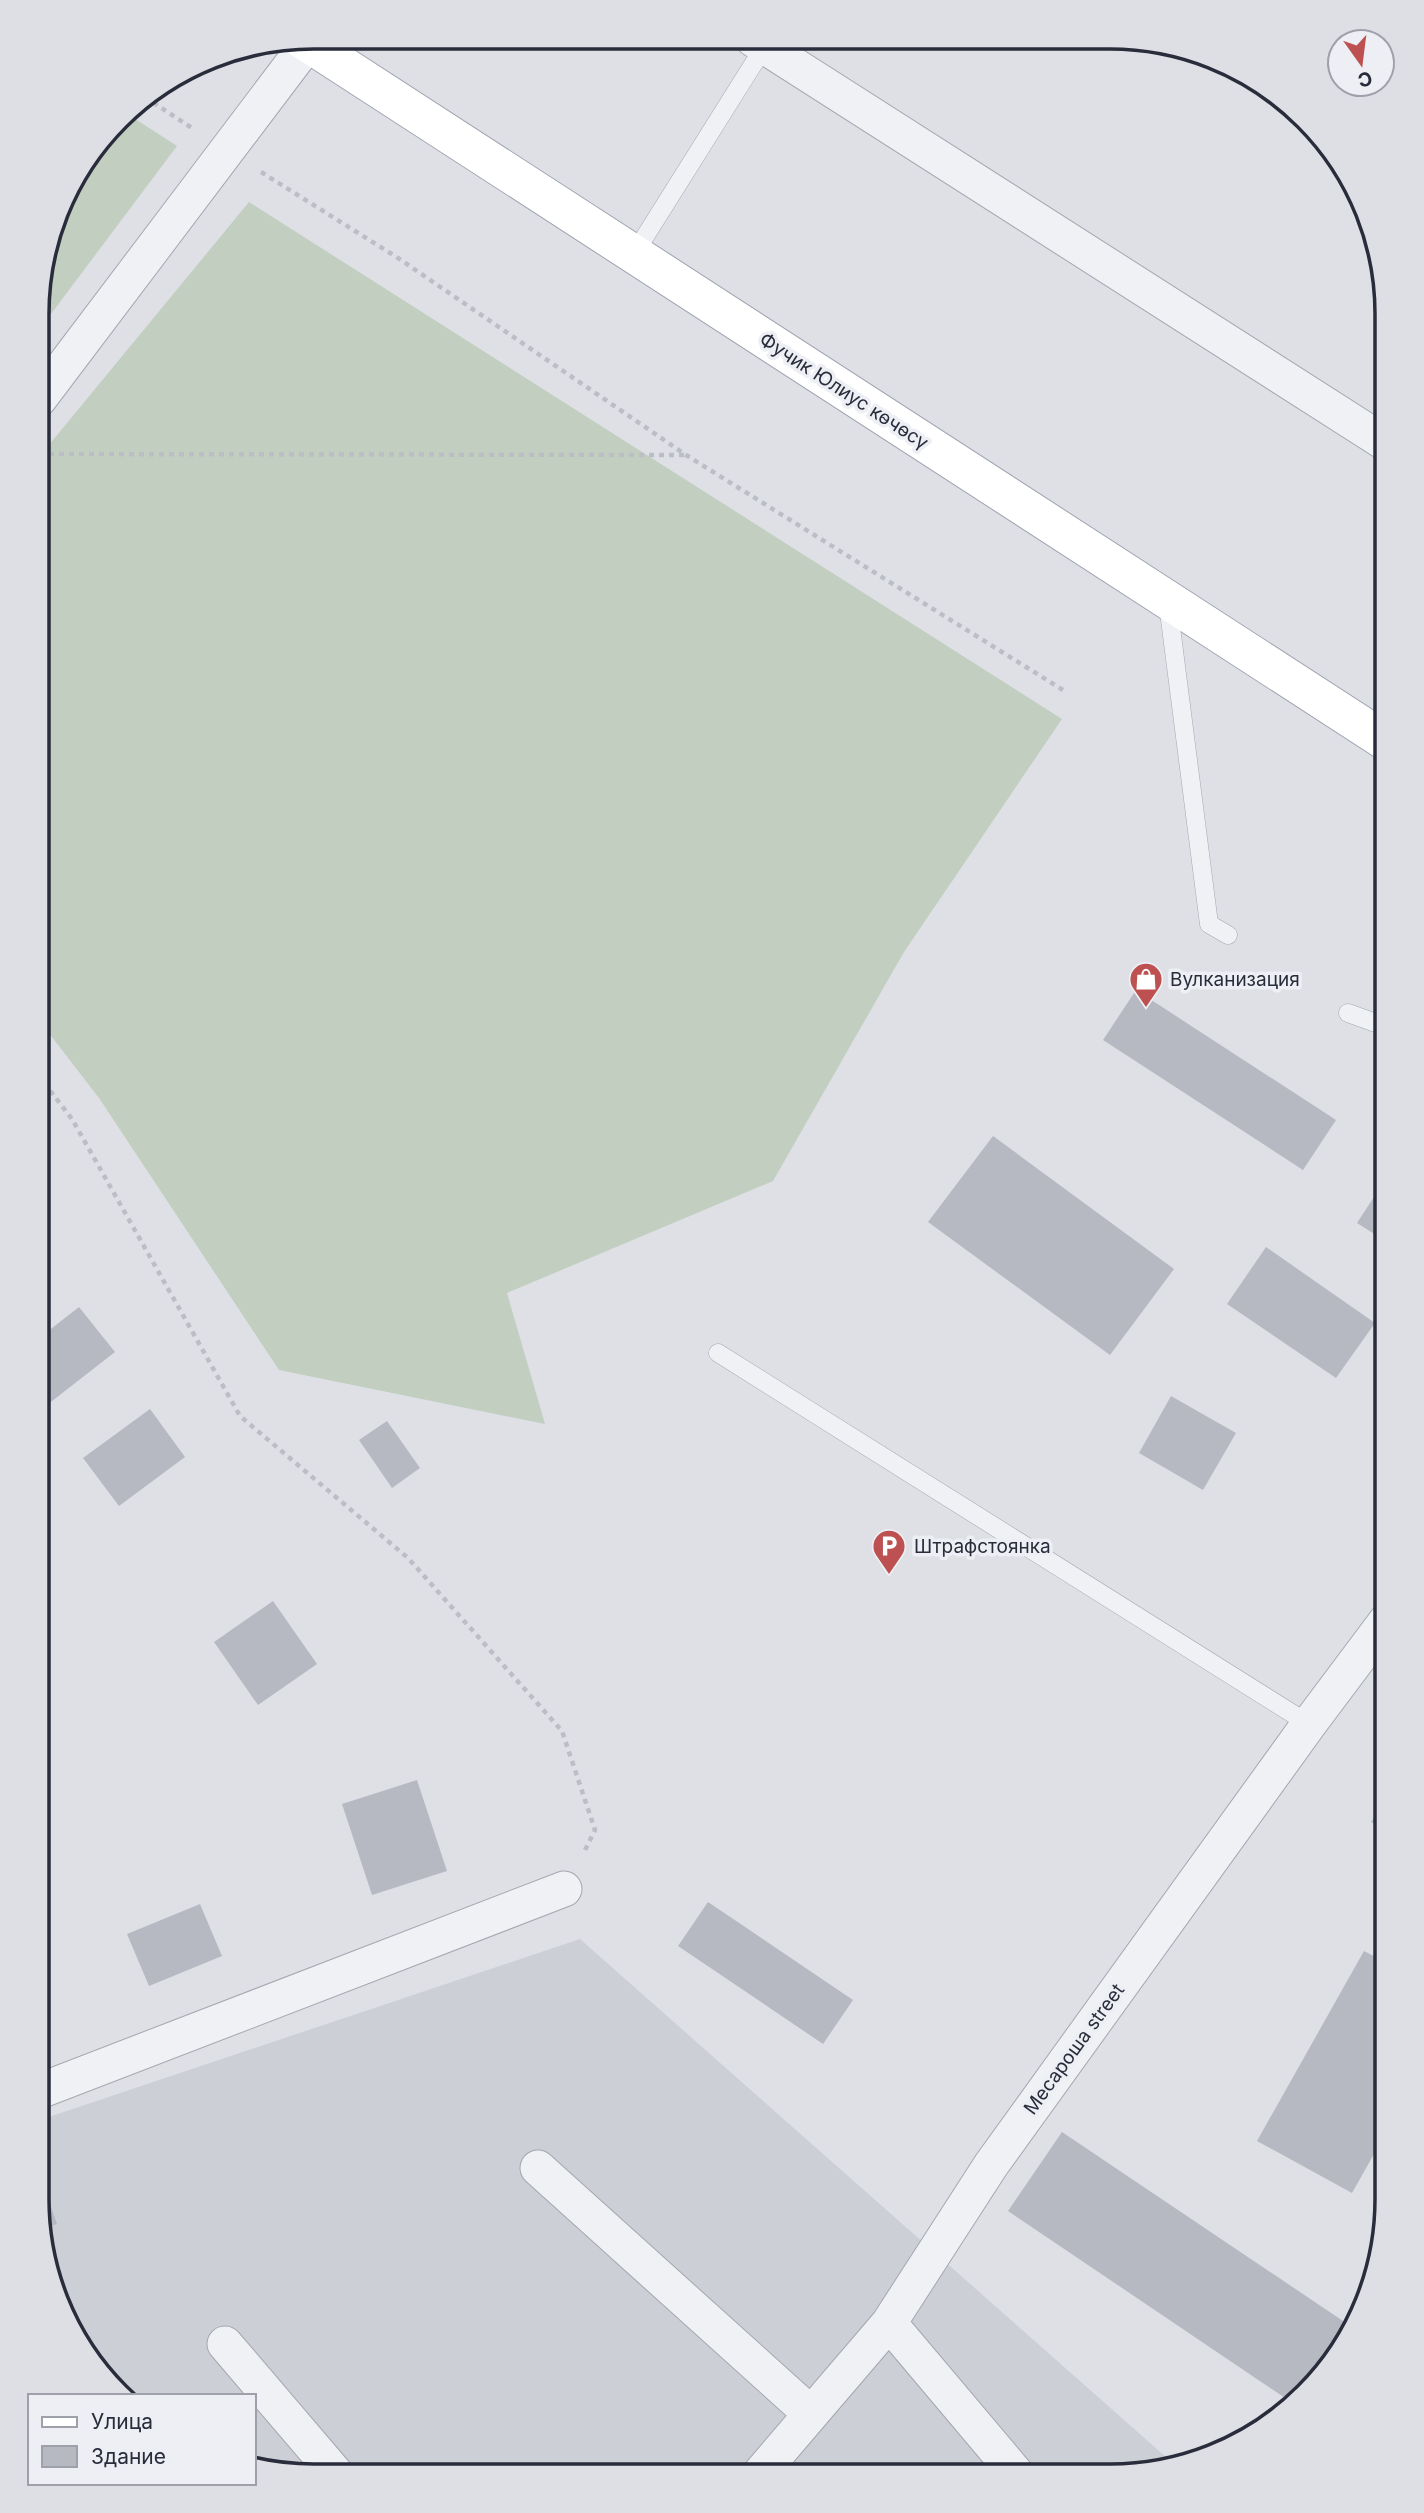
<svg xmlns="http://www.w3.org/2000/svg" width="1424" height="2513" font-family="Inter,sans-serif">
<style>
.built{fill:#cdcfd7}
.grass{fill:#c2cfc0}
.building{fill:#b6b9c2}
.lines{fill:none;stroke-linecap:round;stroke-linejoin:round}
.service-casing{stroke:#a4a7af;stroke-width:19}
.minor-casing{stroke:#a4a7af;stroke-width:37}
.primary-casing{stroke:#9fa3b0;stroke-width:40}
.path{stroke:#bcbec5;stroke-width:4.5;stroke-dasharray:5 5;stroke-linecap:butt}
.service{stroke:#f0f1f5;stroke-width:18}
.minor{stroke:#f0f1f5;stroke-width:35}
.primary{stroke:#fff;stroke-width:38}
.labels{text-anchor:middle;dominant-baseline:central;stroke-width:7;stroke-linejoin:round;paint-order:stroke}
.street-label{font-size:19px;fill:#292d3b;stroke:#edeff4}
.poi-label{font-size:19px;fill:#292d3b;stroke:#edeff4;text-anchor:start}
.rim{fill:none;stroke:#292d3b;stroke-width:3.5}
</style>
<rect width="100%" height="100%" fill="#dee0e6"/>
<path class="built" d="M580,1939L1175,2465L1110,2476L278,2474L254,2467V2396H122L94,2367L52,2288L37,2199V2121Z"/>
<path class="grass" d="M126,113L177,146L39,330V278L66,191Z
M249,202L1062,719L904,952L773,1181L507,1293L545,1424L279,1370L99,1098L38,1019L39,457Z"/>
<path class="building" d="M1136,990L1336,1120L1303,1170L1103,1040Z
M993,1136L1174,1269L1110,1355L928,1222Z
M1387,1177V1242L1357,1223Z
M1266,1247L1375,1323L1336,1378L1227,1304Z
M79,1307L115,1352L38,1412V1339Z
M1171,1396L1236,1433L1203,1490L1139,1453Z
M150,1409L185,1457L119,1506L83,1458Z
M387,1421L420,1468L392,1488L359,1440Z
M273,1601L317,1664L258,1705L214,1642Z
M417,1780L447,1871L372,1895L342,1804Z
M1387,1798V1832L1371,1822Z
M708,1902L853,2000L823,2044L678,1946Z
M200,1904L222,1956L149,1986L127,1934Z
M1364,1951L1387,1963V2131L1352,2193L1257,2141Z
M1062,2132L1352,2327L1330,2367L1294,2404L1008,2211Z
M37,2166L57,2224L42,2229L37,2199Z"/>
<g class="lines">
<defs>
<path id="service" d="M634,254L764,47
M1168,604L1209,924L1228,935
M1348,1013L1387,1027
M718,1353L1309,1724"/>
<path id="minor" d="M753,39L1387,444
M39,399L308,43
M37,2092L564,1889
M538,2168L811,2414
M889,2323L1018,2476
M225,2344L336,2474
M759,2475L889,2323L991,2165L1309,1724L1387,1620"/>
<path id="primary" d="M302,39L1387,742"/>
</defs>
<use href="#service" class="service-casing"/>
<use href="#minor" class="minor-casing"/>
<use href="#primary" class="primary-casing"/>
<path class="path" d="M145,97L192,128
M261,172L398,258L686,455L1063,690
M39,454L685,455
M38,1075L72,1119L240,1416L408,1558L562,1731L595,1830L583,1854"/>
<use href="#service" class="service"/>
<use href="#minor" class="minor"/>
<use href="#primary" class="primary"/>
</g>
<defs>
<symbol id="shop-pin" viewBox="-11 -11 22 30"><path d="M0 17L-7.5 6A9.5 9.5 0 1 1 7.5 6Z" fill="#bd5151" stroke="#edeff4"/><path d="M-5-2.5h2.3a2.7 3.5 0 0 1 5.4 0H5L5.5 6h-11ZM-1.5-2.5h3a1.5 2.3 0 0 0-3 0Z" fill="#fff"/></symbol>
<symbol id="parking-pin" viewBox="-11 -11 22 30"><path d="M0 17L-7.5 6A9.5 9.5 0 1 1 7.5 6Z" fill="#bd5151" stroke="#edeff4"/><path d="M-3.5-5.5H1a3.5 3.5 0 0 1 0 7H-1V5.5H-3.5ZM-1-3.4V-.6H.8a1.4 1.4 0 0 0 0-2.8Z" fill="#fff"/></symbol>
</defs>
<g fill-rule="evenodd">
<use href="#shop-pin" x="1127" y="960" width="38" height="52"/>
<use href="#parking-pin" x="870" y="1527" width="38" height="52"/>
</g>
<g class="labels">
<g class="street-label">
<text transform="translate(844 391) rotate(33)">Фучик Юлиус көчөсү</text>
<text transform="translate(1074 2049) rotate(-54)">Месароша street</text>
</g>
<g class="poi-label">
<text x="1170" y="979">Вулканизация</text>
<text x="914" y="1546">Штрафстоянка</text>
</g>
</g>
<path d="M0 0H1424V2513H0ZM314 49H1110A265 265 0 0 1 1375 314V2199A265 265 0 0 1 1110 2464H314A265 265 0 0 1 49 2199V314A265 265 0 0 1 314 49Z" fill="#dddfe5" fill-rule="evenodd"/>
<path class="rim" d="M314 49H1110A265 265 0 0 1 1375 314V2199A265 265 0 0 1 1110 2464H314A265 265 0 0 1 49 2199V314A265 265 0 0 1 314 49Z"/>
<rect x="28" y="2394" width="228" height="91" fill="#edeff4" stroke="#9fa1aa" stroke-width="2"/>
<rect x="42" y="2417" width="35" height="10" fill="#ffffff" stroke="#9fa1aa" stroke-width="2"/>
<text x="91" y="2429" font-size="21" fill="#292d3b">Улица</text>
<rect x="42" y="2446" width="35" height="21" fill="#b6b9c2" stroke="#9fa1aa" stroke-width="2"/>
<text x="91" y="2464" font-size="21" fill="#292d3b">Здание</text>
<g transform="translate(1361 63) rotate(166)"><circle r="33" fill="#edeff4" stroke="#9fa1aa" stroke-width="2"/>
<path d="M0-5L12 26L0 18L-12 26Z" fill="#bd5151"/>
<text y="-10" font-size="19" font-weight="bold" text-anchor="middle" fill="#292d3b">С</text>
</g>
</svg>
